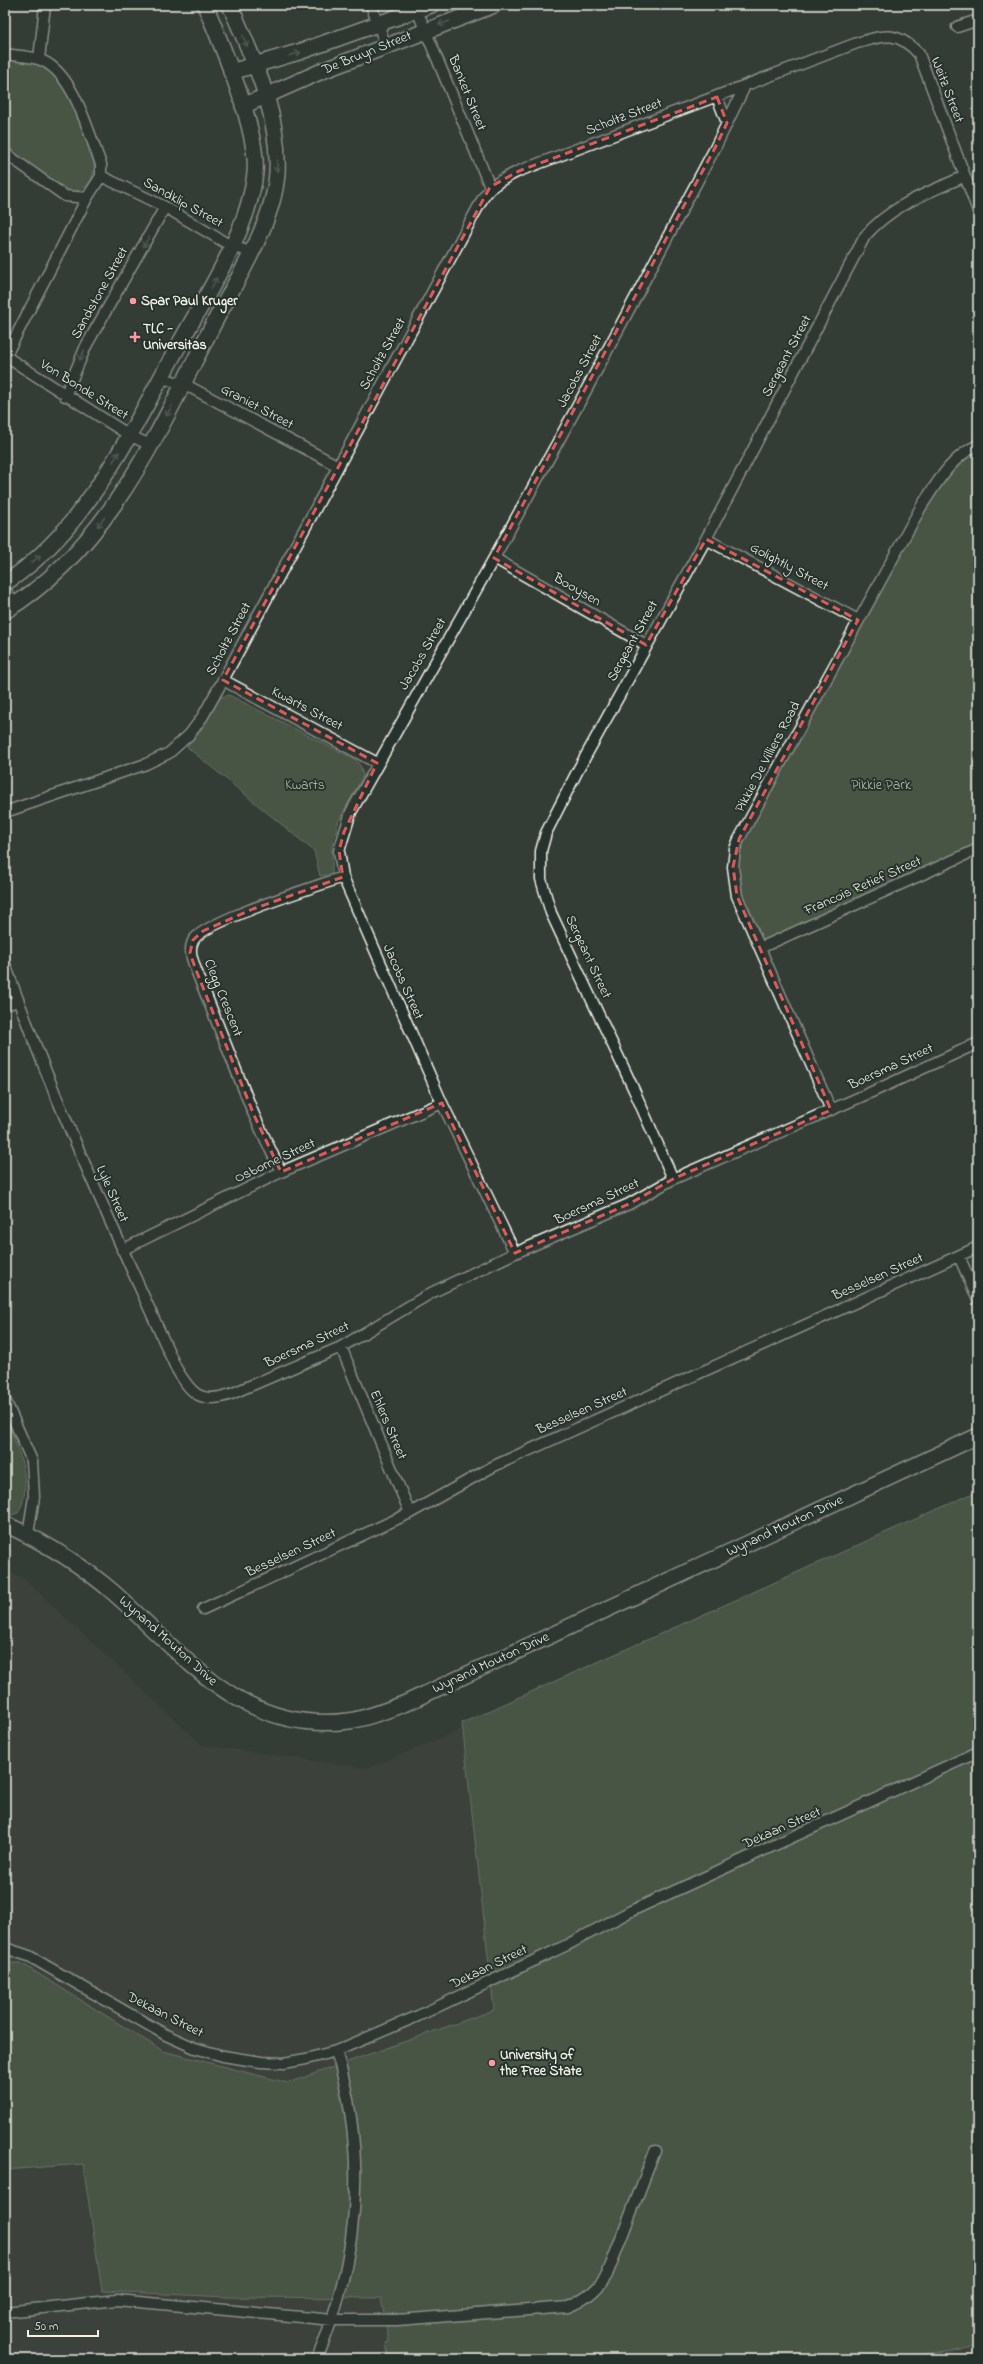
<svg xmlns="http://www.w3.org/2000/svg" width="983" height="2364" font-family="'Indie Flower',sans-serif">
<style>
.built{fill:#444640}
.green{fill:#5e7357;stroke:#a9b2a0}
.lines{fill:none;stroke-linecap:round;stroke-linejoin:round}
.street-casing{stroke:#f4f1e8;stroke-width:13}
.secondary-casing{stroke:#f4f1e8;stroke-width:18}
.street{stroke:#26332d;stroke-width:10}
.secondary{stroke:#26332d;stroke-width:15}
.oneway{stroke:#6e766e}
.marked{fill:none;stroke:#de5a58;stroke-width:3;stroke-dasharray:8 5;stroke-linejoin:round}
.poi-dot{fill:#ff9aa2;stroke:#26332d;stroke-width:1.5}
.labels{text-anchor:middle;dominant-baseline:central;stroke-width:4;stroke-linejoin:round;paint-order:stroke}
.street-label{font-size:14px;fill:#f4f1e8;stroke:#26332d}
.poi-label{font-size:14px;font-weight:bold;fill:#f4f1e8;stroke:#26332d;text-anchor:start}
.park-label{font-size:14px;fill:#b8bfae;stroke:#26332d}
</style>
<rect width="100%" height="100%" fill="#343c36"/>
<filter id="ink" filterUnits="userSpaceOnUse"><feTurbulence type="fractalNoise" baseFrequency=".025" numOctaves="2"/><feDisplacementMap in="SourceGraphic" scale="8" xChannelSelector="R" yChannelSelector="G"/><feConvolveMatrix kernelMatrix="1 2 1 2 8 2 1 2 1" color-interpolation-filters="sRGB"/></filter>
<g filter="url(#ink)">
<path class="built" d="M978,1492V2359H5V1571L22,1577L202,1745L368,1768L455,1732Z"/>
<path class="green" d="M5,58L31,62L50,69L64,81L94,162C96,183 82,196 61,191L5,150Z
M978,446V846L760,946L735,900L733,855L937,484Z
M229,695L356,760L361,767L363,776L339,820L332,845V874L320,876L314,851L187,747L221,697Z
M5,1418C17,1445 35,1484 18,1513L5,1517Z
M978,1491V2347L883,2359H389L386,2343L389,2342L381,2298L227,2297L102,2291L83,2164L5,2170V1963H21L163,2051L288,2083L494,2010L462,1723Z"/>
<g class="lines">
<defs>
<path id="street" d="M371,5L386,46
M417,10L490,187
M957,27L978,20
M5,54C16,56 28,56 38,59C74,70 88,133 101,164V176L87,198L5,357
M39,59L45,5
M717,97L727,123
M5,153L65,196L87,198
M101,176L165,207L231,246L251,252
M5,356L129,435L150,445
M161,378L184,384L338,466
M65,396L86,346L165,207
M706,539L858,620
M494,558L646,645
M223,680L377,763
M5,812L146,764L169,753L190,734L203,716L223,680L483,198C492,184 503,179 519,171L857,43C885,35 897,30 919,54L978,211
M760,948L978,849
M5,964C54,1102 116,1234 176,1368C191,1393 200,1405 231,1394L341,1347L431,1293L515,1253L629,1204L673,1179L874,1091L978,1043
M5,1005L18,1001
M831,1110L737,896L733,867L735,849L739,839L921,507C936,484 952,456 978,445
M281,1172L254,1115L196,970C193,961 188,951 193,941C201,922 318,886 343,877
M673,1179L634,1090L551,913L541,879V851L546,833L578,770L706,539L865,236C893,204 928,193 965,176
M122,1250L281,1172L442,1103
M515,1253L442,1103L343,877L339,851L351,812L494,558L583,396L715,148L745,86
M959,1256L978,1300
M341,1347L410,1513
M5,1400L32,1461L34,1497L28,1534
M203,1609L410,1513L494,1466L978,1247
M5,1948L29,1956L166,2035L195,2048L223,2056L261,2062L284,2063L306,2059L336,2051L418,2016L567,1945L631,1911L978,1752
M5,2312L117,2300L333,2320H397L568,2307C585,2300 597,2291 607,2275L655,2151
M317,2359C359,2259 368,2156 336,2051"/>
<path id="secondary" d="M231,72L302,51L431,5
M243,106L322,71L494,5
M5,583C27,569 47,550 65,530C112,475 145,406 180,343C207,294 249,230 255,173C259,131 222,46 205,5
M5,594L13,606
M5,611C111,547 160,427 215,321C237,279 274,222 277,173C280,113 253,59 230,5
M5,1524C44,1542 82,1565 114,1593C185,1656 243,1735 349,1721C368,1718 388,1710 406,1703L978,1436"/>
</defs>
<use href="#street" class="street-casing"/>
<use href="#secondary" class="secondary-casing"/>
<use href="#street" class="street"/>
<use href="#secondary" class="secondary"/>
</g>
<defs><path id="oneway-shaft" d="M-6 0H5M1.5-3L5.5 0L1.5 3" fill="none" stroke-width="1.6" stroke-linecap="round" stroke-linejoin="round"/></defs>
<g class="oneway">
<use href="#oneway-shaft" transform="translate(444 23) rotate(160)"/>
<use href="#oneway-shaft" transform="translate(245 41) rotate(67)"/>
<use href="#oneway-shaft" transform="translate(295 54) rotate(-18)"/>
<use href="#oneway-shaft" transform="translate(277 166) rotate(90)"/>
<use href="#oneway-shaft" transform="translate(146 242) rotate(120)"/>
<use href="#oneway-shaft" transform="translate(214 283) rotate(-64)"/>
<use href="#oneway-shaft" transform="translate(82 355) rotate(113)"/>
<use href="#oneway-shaft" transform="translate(169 411) rotate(118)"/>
<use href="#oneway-shaft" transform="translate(116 457) rotate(-58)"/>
<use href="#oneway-shaft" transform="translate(101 522) rotate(127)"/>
<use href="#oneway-shaft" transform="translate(36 559) rotate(-41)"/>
</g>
</g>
<path d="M0 0H983V2364H0ZM717,97L727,123L715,148L494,558L646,645L706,539L858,620L739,839L733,867L737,896L831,1110L673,1179L629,1204L515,1253L442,1103L281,1172L254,1115L196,970L190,953L193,940L203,931L253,909L343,877L339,851L344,832L377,763L223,680L490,187L519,171Z" fill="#343c36" fill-opacity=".55" fill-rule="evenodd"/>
<path class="marked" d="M717,97L727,123L715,148L494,558L646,645L706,539L858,620L739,839L733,867L737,896L831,1110L673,1179L629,1204L515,1253L442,1103L281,1172L254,1115L196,970L190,953L193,940L203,931L253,909L343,877L339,851L344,832L377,763L223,680L490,187L519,171Z"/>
<g class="poi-dot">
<circle cx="133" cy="301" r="4"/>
<path d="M133 331h4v4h4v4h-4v4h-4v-4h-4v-4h4z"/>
<circle cx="492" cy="2063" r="4"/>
</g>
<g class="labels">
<g class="street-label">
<text transform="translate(367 53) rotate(-22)">De Bruyn Street</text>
<text transform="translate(947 90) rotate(69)">Weitz Street</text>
<text transform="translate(467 93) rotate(68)">Banket Street</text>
<text transform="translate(624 117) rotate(-21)">Scholtz Street</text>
<text transform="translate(183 203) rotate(29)">Sandklip Street</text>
<text transform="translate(100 293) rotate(-61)">Sandstone Street</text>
<text transform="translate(383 354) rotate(-61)">Scholtz Street</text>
<text transform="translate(787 356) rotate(-62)">Sergeant Street</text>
<text transform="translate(580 371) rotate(-62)">Jacobs Street</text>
<text transform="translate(84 390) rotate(32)">Von Bonde Street</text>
<text transform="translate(257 407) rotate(28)">Graniet Street</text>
<text transform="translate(789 567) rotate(28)">Golightly Street</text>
<text transform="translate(577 590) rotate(30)">Booysen</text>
<text transform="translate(229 639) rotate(-62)">Scholtz Street</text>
<text transform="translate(633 641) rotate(-61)">Sergeant Street</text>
<text transform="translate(423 654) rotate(-60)">Jacobs Street</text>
<text transform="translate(307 709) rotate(28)">Kwarts Street</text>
<text transform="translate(768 757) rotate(-62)">Pikkie De Villiers Road</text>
<text transform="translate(863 886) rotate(-24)">Francois Retief Street</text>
<text transform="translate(588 957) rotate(65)">Sergeant Street</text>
<text transform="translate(403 982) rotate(66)">Jacobs Street</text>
<text transform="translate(223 998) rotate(68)">Clegg Crescent</text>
<text transform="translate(891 1067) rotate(-25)">Boersma Street</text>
<text transform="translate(275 1161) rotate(-25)">Osborne Street</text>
<text transform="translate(112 1194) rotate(66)">Lyle Street</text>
<text transform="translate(597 1202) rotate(-25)">Boersma Street</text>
<text transform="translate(878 1277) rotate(-24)">Besselsen Street</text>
<text transform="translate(307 1345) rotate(-25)">Boersma Street</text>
<text transform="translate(582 1411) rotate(-24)">Besselsen Street</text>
<text transform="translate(388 1425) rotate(67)">Ehlers Street</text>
<text transform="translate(785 1526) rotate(-25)">Wynand Mouton Drive</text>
<text transform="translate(291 1553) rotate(-25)">Besselsen Street</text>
<text transform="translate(168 1641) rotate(42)">Wynand Mouton Drive</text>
<text transform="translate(491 1663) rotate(-25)">Wynand Mouton Drive</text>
<text transform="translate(782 1828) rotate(-24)">Dekaan Street</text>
<text transform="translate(489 1967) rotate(-26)">Dekaan Street</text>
<text transform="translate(165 2015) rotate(27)">Dekaan Street</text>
</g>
<g class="poi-label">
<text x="141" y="301">Spar Paul Kruger</text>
<text x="143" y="329">TLC -<tspan x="143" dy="16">Universitas</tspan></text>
<text x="500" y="2055">University of<tspan x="500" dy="16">the Free State</tspan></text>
</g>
<g class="park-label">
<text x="305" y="785">Kwarts</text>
<text x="881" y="785">Pikkie Park</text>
</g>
</g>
<rect width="983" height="2364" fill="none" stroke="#26332d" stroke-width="20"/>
<rect x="10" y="10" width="963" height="2344" fill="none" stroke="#f4f1e8" stroke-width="1.5" filter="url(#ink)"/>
<path d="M28 2330v6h70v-6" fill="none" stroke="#f4f1e8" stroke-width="2"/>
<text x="34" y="2330" font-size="12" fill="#f4f1e8" stroke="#26332d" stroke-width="3" paint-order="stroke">50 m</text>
</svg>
